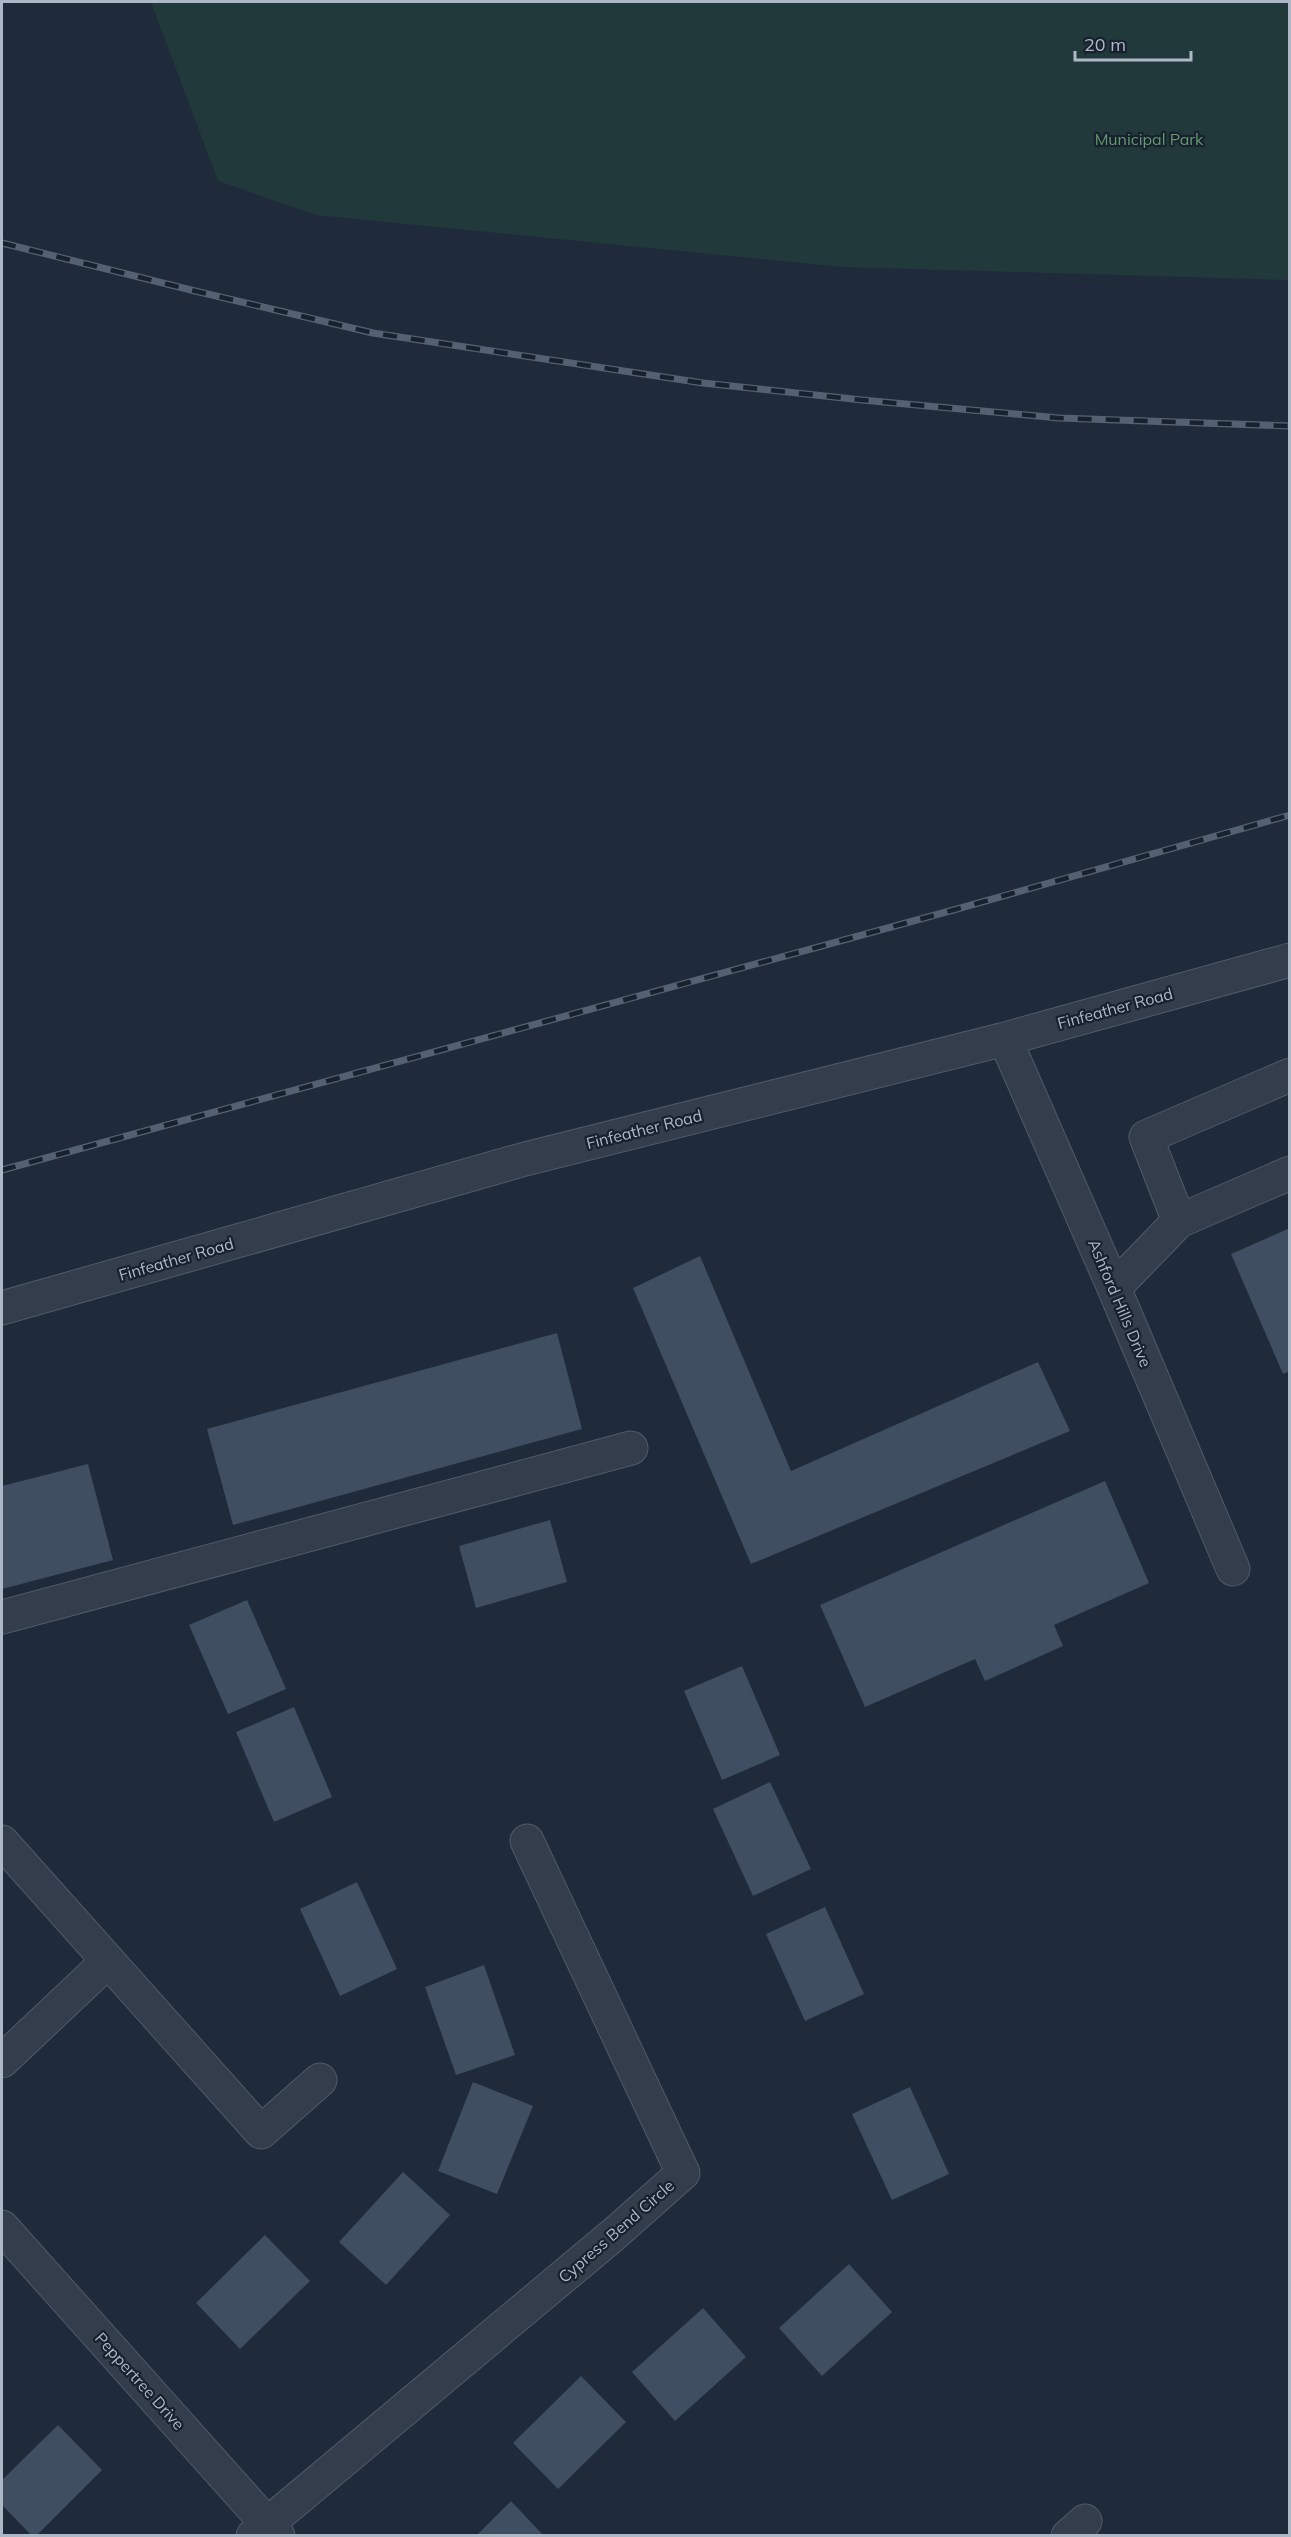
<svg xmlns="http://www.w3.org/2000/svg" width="1291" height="2537" font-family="Mulish,sans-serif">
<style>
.green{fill:#21393b}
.building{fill:#3f4e60}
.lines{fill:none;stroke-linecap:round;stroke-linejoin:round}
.minor-casing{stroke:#505b68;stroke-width:35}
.minor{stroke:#333d4b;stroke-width:33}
.rail-casing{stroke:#546172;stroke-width:7}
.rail{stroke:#18222f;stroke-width:4.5;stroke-dasharray:14;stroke-linecap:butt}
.labels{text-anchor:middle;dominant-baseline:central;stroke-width:4.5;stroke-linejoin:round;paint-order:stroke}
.park-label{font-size:16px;fill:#629a6d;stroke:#18222f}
.street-label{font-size:16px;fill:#adb8c7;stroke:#18222f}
</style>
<rect width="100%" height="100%" fill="#1f2b3a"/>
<path class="green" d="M151,2H1289V280L842,267L316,215L218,181Z"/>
<path class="building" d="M1290,1228V1371L1283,1374L1231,1254Z
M700,1256L791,1471L1038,1362L1070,1431L751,1564L633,1288Z
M557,1333L582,1429L233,1525L207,1429Z
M88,1464L113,1560L2,1589V1486Z
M1105,1481L1149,1583L1054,1625L1063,1646L985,1681L975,1659L865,1707L820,1605Z
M550,1520L567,1582L476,1608L459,1546Z
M247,1600L286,1689L228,1714L189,1625Z
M742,1666L780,1755L722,1780L684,1691Z
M294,1707L332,1797L274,1822L236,1732Z
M770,1782L811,1869L753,1896L713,1809Z
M357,1882L397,1969L340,1996L300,1909Z
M825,1907L864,1994L805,2021L766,1934Z
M484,1965L515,2055L456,2075L425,1987Z
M473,2082L533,2106L497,2194L438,2171Z
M910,2087L949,2174L892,2200L852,2114Z
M403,2172L450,2215L386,2285L339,2242Z
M265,2235L310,2281L240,2349L196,2303Z
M849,2264L892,2312L822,2376L779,2328Z
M703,2308L746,2357L675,2421L632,2372Z
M581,2376L626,2422L558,2489L513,2443Z
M58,2425L102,2470L36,2536H32L2,2505V2480Z
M511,2501L544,2536H476Z"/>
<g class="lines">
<defs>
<path id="minor" d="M1005,1039L1114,1288L1233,1569
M1179,1221L1146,1137L1290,1075
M1114,1288L1179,1221L1290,1173
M2,1308L525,1159L1005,1039L1290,960
M2,1617L631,1448
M2,1842L261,2132L320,2080
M2,2061L108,1961
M2,2227L278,2536
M253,2536L613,2235L683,2173L527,1841
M1068,2536L1085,2521"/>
</defs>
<use href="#minor" class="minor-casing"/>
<use href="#minor" class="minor"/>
<defs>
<path id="rail" d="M2,243L195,291L373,333L703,383L862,400L1059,418L1290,426
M2,1170L957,909L1290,815"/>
</defs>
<use href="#rail" class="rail-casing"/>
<use href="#rail" class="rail"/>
</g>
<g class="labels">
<g class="park-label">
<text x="1149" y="139">Municipal Park</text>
</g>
<g class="street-label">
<text transform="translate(1115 1008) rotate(-15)">Finfeather Road</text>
<text transform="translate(644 1129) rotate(-14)">Finfeather Road</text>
<text transform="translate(176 1259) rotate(-16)">Finfeather Road</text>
<text transform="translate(1120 1303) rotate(67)">Ashford Hills Drive</text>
<text transform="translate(616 2231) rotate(-41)">Cypress Bend Circle</text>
<text transform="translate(140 2381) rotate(48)">Peppertree Drive</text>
</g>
</g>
<rect width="1291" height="2537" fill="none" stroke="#adb8c7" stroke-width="6"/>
<path d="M1075 51v9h116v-9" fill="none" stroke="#adb8c7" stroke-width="3"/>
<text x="1084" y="51" font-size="18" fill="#adb8c7" stroke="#18222f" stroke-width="4.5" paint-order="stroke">20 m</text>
</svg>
